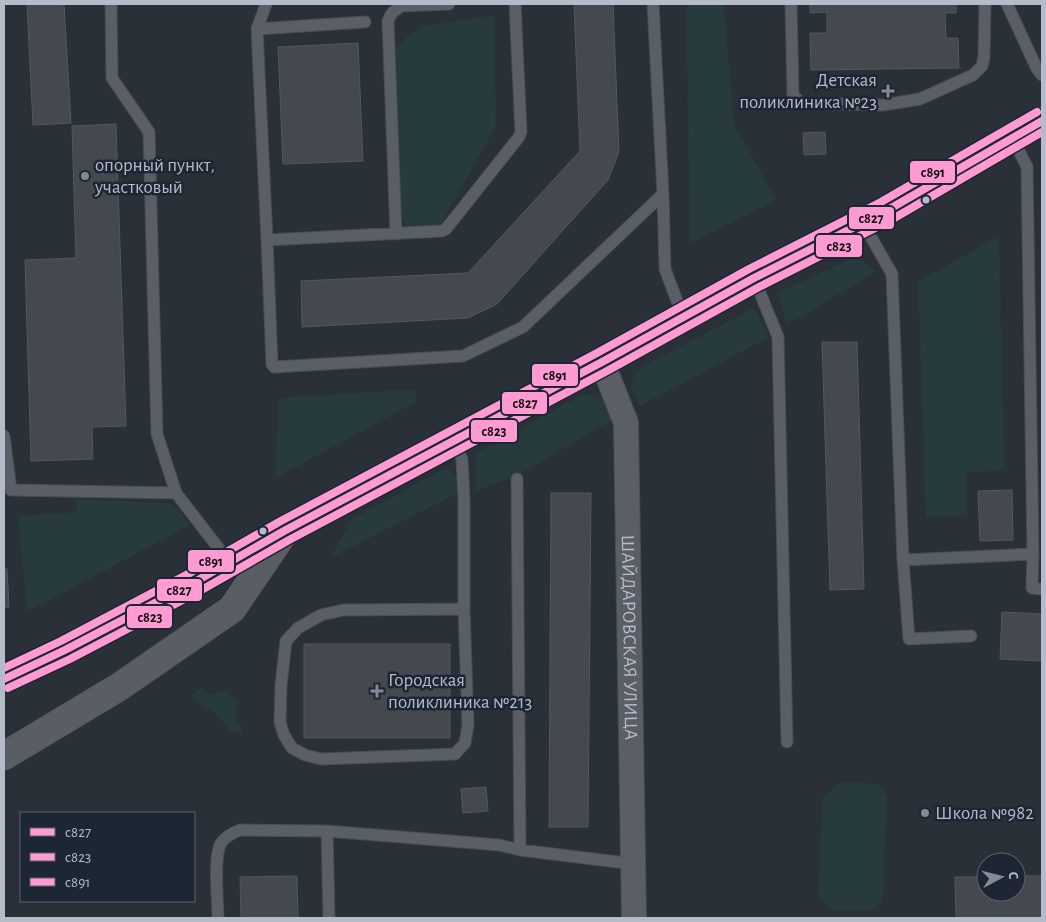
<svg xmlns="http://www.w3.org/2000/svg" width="1046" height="922" font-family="'Alegreya Sans',sans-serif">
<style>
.green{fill:#273a3e}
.building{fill:#444950;stroke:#52575f}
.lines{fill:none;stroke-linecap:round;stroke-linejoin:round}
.lane-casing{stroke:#484c53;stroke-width:13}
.street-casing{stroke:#484c53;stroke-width:26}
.secondary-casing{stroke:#484c53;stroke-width:29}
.lane{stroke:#5a5e66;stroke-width:11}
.street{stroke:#5a5e66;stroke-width:24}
.secondary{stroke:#595d64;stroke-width:28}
.bus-1-casing{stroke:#1d2633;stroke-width:11}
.bus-2-casing{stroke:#1d2633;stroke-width:11}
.bus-3-casing{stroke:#1d2633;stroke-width:11}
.bus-1{stroke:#ff9ad2;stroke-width:8}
.bus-2{stroke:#ff9ad2;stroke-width:8}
.bus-3{stroke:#ff9ad2;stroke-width:8}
.poi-dot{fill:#848b96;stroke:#1d2633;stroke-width:2}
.bus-dot{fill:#b4bcc9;stroke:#1d2633;stroke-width:2}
.labels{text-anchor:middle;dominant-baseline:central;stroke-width:5;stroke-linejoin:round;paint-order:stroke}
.poi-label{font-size:19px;fill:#b4bcc9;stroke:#1d2633;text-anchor:start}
.street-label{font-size:19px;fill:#b4bcc9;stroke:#1d2633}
.line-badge{stroke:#1d2633;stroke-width:2}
.pale-badge-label{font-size:14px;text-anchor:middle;font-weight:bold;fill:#111}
</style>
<rect width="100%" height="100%" fill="#2a3038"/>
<path class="green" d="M686,4H724L734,124L776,200L690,243Z
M494,15L496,126L438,229L409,228L401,219L396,49L407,37L425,26Z
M999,236L1004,470L967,473V515L926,517L918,282Z
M851,259L864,261L876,272L787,325L777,293Z
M754,308L769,337L640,406C631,388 627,383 641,367Z
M415,389L416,402L275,478L279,398Z
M584,394C603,397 607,402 612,420L522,473L476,491V456L479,451Z
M442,470H449L459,480L458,493L330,558L352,519Z
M76,499L169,503L177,508L190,525L27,612L18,516L77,512Z
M202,687L208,695L224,690L237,700L235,717L241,726L242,736L229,730L213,710L203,707L191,695Z
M842,781L878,784L887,797L883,901L872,910H834L818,896L823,797Z"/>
<path class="building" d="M27,4H64L71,123L33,125Z
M574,4H613L619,152L608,180L497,304L468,318L302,327L301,281L468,273L580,151Z
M810,4H956V13H945L946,38H958L959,68L811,70L810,33H827V12L810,13Z
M358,43L363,161L283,164L278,47Z
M116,124L126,426L92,427L93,459L31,461L25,260L76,258L72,126Z
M825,132L826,154L804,155L803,133Z
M822,342H857L864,589L830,590Z
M1012,490L1013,540L980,541L978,491Z
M551,493H591L588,827H549Z
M4,569H7L9,607L4,608Z
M1002,612L1042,614V661L1000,659Z
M304,644H450V738H304Z
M486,787L488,811L463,813L461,789Z
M297,876L298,918H241L240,877Z
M1016,876H1042V918H956L955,877H986V892H1016Z"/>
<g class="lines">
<defs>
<path id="lane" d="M266,4L257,29L267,240
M515,4L521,132L519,137L446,229L442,231L267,240L272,364L274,367L463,356L523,327L663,194
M653,4L663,194L665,269L683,317
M791,4L793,95L801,103L883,105L920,99L973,75L982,66L984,57L985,4
M1007,4L1037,69L1042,75
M257,29L365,22
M1013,139L1027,167L1033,554L1032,588L1042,589
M863,223L892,274L903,560L909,639L971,636
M396,234L388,21C391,13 394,10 402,6L449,4
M754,278L778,337L787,742
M4,436L11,490L176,493L157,434L149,132L112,78L111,4
M455,441L462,460L464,498V609L343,610L321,615L298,628L286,641L281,685L280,722L284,735L292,748L305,755L321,759L455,754L465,743L468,725L464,609
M517,479L520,850
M176,493L230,563
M903,560L1033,554
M327,831L329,918
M218,918C218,901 213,856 221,843C226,836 232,833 240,830L327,831L499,845L520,850L634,864"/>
<g id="street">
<path id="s1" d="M602,362L626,423L634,918"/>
</g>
<path id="secondary" d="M4,679L65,650L193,583L284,531L602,362L754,278L886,211L1042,121
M4,756L119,687L232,609L281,537"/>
</defs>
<use href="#lane" class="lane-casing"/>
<use href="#street" class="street-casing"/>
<use href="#secondary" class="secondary-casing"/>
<use href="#lane" class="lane"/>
<use href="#street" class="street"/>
<use href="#secondary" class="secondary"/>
<defs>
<path id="bus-1" d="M4,679L65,650L193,583L284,531L602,362L754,278L886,211L1042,121"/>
<path id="bus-2" d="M8,688L70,659L198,592L289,540L607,371L759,287L891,220L1042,132"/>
<path id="bus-3" d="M4,668L61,641L188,574L279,522L597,353L749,269L881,202L1037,112"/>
</defs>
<use href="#bus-1" class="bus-1-casing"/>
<use href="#bus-2" class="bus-2-casing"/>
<use href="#bus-3" class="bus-3-casing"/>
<use href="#bus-1" class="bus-1"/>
<use href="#bus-2" class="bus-2"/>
<use href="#bus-3" class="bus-3"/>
</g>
<g class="poi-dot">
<path d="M885.5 83.5h5v5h5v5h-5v5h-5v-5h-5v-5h5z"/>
<circle cx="85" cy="176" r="5"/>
<path d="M374.5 683.5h5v5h5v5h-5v5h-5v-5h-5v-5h5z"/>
<circle cx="925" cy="813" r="5"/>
</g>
<g class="bus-dot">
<circle cx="926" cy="200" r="4.5"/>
<circle cx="263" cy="531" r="4.5"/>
</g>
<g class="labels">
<g class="poi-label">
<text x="877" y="80" text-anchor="end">Детская<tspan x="877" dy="22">поликлиника №23</tspan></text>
<text x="95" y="165">опорный пункт,<tspan x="95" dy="22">участковый</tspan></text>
<text x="388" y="680">Городская<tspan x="388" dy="22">поликлиника №213</tspan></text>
<text x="935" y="813">Школа №982</text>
</g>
<g class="street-label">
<text stroke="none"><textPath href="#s1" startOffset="280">ШАЙДАРОВСКАЯ УЛИЦА</textPath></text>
</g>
</g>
<g class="line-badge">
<rect x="909" y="160" width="47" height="24" rx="5" fill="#ff9ad2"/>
<rect x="848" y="206" width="47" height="24" rx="5" fill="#ff9ad2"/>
<rect x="815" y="234" width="48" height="24" rx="5" fill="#ff9ad2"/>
<rect x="531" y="363" width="48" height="24" rx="5" fill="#ff9ad2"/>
<rect x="501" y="391" width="47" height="24" rx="5" fill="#ff9ad2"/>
<rect x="470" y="419" width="48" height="24" rx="5" fill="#ff9ad2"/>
<rect x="187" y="549" width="48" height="24" rx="5" fill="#ff9ad2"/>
<rect x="156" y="578" width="47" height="24" rx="5" fill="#ff9ad2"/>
<rect x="126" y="605" width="47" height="24" rx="5" fill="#ff9ad2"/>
</g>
<g class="pale-badge-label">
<text x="933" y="177">с891</text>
<text x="871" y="223">с827</text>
<text x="839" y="251">с823</text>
<text x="555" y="380">с891</text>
<text x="525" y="408">с827</text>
<text x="494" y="436">с823</text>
<text x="211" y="566">с891</text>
<text x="179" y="595">с827</text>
<text x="150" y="622">с823</text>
</g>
<rect width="1046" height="922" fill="none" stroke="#b4bcc9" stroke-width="10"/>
<rect x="20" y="812" width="175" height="90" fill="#1d2633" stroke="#59626f"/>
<rect x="30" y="828" width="25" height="8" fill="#ff9ad2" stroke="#59626f"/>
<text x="65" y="837" font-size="15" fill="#b4bcc9">с827</text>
<rect x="30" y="853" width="25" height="8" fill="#ff9ad2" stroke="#59626f"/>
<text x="65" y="862" font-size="15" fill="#b4bcc9">с823</text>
<rect x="30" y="878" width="25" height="8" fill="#ff9ad2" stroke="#59626f"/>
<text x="65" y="887" font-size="15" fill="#b4bcc9">с891</text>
<g transform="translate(1001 877) rotate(83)"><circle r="24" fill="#1d2633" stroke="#59626f"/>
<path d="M0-4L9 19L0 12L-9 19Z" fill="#848b96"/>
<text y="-8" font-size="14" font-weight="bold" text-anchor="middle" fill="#b4bcc9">С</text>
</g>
</svg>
